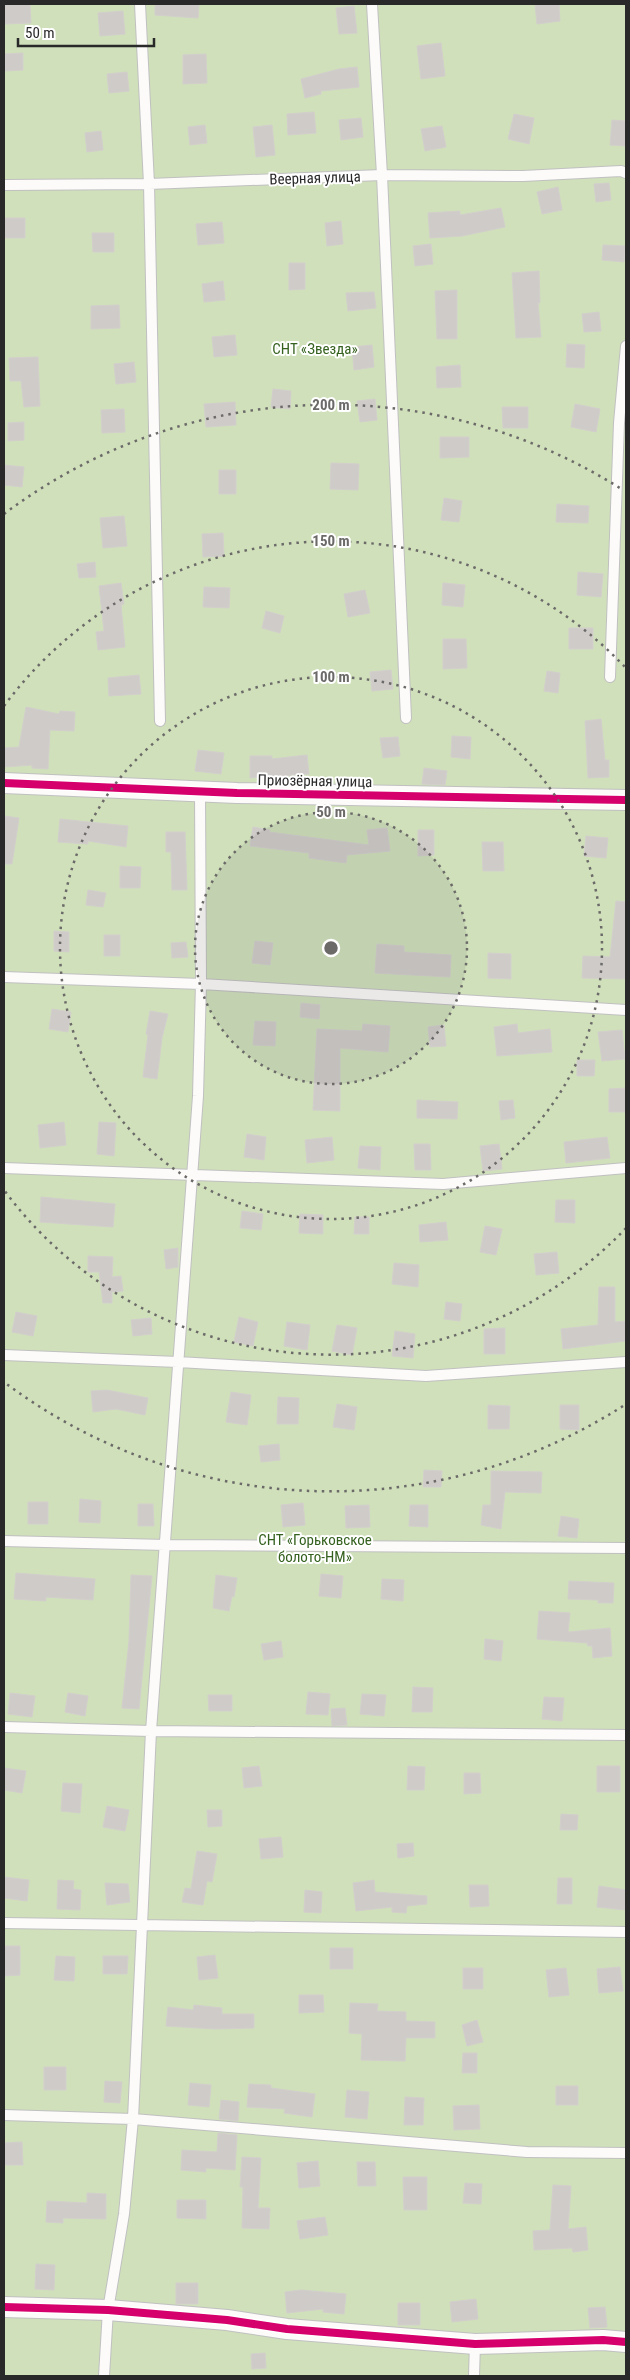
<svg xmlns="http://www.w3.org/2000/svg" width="630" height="2380" font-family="'Roboto Condensed',sans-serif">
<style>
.green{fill:#cfe0ba}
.building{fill:#cecbc9;stroke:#d3cfcc}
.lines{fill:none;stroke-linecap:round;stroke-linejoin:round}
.lane-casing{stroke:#c1c0c1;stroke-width:12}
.street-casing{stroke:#c1c0c1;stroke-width:22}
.lane{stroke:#fcfbfa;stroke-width:10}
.street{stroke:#fcfbfa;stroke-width:20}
.cycleway-casing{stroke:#fff;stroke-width:11}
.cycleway{stroke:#d6006c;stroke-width:8}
.ring{fill:none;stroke:#6c6a69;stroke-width:2.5;stroke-dasharray:2.5 5}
.labels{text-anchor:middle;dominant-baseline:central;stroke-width:4;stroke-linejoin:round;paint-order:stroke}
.street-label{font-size:15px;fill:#292929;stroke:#fff}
.park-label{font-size:15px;fill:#35611e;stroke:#fff}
.centre{fill:#6c6a69;stroke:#fff;stroke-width:2.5}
.ring-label{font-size:15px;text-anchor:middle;font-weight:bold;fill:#6c6a69;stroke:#fff;stroke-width:4;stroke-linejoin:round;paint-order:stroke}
</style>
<rect width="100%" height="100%" fill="#e8e3e0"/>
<path class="green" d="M4,4H626V2376H4Z"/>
<path class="building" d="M4,4H30L31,23L4,24Z
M155,4H199L198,18L155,15Z
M535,4H559L560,21L537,24Z
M354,6L357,33L339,34L336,8Z
M123,11L125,34L100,36L98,13Z
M441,43L445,76L421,79L417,46Z
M23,53V70L5,71V54Z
M206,54L207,83L183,84V55Z
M357,67L359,87L321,91V94L305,98L301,79L339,69Z
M127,72L129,91L109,93L107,74Z
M314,112L316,133L288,135L287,114Z
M514,114L534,118L529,144L508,139Z
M361,118L363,137L341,140L339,120Z
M612,120L626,121V146L610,145Z
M205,125L207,143L190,145L188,127Z
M272,125L275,155L256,157L253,127Z
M442,126L446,147L425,151L421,129Z
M101,131L103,150L87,152L85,133Z
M609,183L611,200L596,202L594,184Z
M558,187L562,210L542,214L537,192Z
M501,208L505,227L462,236L430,238L428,213L460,211V215Z
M4,218H25V238H4Z
M341,221L343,244L327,246L325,223Z
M222,222L224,243L198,245L196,224Z
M92,233H114V252H93Z
M431,244L433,264L415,266L413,246Z
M603,245L625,246L624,262L602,260Z
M289,263H305V289L289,290Z
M539,271L540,303H538L541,337L516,338L512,273Z
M223,281L225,300L204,302L202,284Z
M457,290V339H437L435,291Z
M374,292L376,308L348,311L346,293Z
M119,305L120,328L91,329V306Z
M599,312L601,331L584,332L582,314Z
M235,335L237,355L214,357L212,337Z
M567,344L585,345L584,368L566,367Z
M372,345L374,367L354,370L352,347Z
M38,357L40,406L24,407L21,381H10L9,358Z
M134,362L136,382L116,384L114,364Z
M460,365L461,387L437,388L436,367Z
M273,389L291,391L290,409L271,407Z
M375,399L377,420L360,422L357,401Z
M235,402L236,425L206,427L204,404Z
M575,404L600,409L596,432L571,427Z
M502,407H528V428H503Z
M124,409L125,432L102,433L101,410Z
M24,422V440L8,441V423Z
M440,437H469V457L440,458Z
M331,463L359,464L358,490L330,489Z
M4,465L24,467L22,487L4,485Z
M219,470H236V494H219Z
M444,498L462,501L459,522L441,520Z
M557,504L589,506L588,523L556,522Z
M124,516L127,546L103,548L100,518Z
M223,533L224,556L203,557L202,534Z
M95,562L96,577L79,578L77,564Z
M578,572L603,574L601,597L577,595Z
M121,583L124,604L121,605L125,647L98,650L96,632L104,631L99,586Z
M443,583L465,585L463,607L442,605Z
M204,587L230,588L229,608L203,607Z
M365,590L370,613L348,617L344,594Z
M266,611L284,616L280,633L262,628Z
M569,628H593V649H569Z
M443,639H466L467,668L443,669Z
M391,670L393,689L372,691L370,672Z
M547,671L560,673L558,693L544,691Z
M139,675L141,694L109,696L108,678Z
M26,707L59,714L60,711L75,712L74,731L50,730L48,769L32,768V765L4,767V748L19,747Z
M601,719L605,760H609V777L588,778L585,721Z
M452,736L471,737L470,759L451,757Z
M398,737L400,756L383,758L380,738Z
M198,750L224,753L221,774L195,771Z
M307,755L309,774L250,778V756H272V759Z
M424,768L447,771L445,785L422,784Z
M4,816L19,818L12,864H4Z
M60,819L128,826L126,847L88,841V844L58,842Z
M253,827L270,830L269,832L369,845L367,830L387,828L390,851L347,855L346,863L309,858V853L250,846Z
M418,830H434V855L418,856Z
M166,832H185L187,890H172L171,852H166Z
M586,836L608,838L606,858L584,856Z
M482,842H503L504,871H483Z
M120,866L141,867L140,888H120Z
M88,890L106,893L103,907L86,905Z
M616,901L626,902V979L582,978L583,956L610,957Z
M54,931L69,932V952L54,951Z
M104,935H120V956H104Z
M255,941L273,943L270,965L252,963Z
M186,942L188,957L172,958L171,943Z
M377,944L404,946V952L451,955L450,977L375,973Z
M488,953L511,954V979L488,978Z
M301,1003L320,1005L319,1019L300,1017Z
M52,1009L71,1012L68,1032L49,1029Z
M150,1011L168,1014L162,1038L157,1079L143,1077L148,1035L146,1034Z
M255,1021L276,1022L275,1046L253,1045Z
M363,1024L390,1026L388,1052L340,1048V1111L313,1110L317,1029L362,1031Z
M517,1024L518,1033L550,1029L552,1052L497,1056L494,1027Z
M444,1025L446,1046L430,1047L428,1027Z
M622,1030L625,1059L602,1061L598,1032Z
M577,1060H595L594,1076H577Z
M626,1088V1112H609V1089Z
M417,1100L458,1102L457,1119L417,1118Z
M513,1100L515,1118L501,1120L499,1101Z
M64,1122L66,1145L40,1148L38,1125Z
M99,1122L116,1123L114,1156L97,1154Z
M247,1134L266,1137L264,1160L244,1157Z
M332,1137L334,1160L307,1163L305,1140Z
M607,1137L610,1158L566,1163L564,1142Z
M414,1144H430L431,1170H415Z
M499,1144L502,1169L483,1171L480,1146Z
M360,1146L381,1147L380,1170L358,1168Z
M41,1197L115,1204L113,1227L40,1222Z
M556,1200H575V1223L555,1222Z
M242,1211L263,1214L261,1230L240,1228Z
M300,1214L323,1215V1234L299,1233Z
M355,1217H369V1234H354Z
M446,1222L448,1240L420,1242L419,1225Z
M485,1226L502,1229L496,1255L480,1252Z
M178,1248V1267L166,1269L164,1250Z
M557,1252L559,1273L536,1275L534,1254Z
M88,1256L113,1257L112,1277L121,1276L123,1291L112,1292V1303H103L99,1272H88Z
M394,1263L419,1265L418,1287L392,1284Z
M599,1287H615V1322L626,1321V1341L563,1349L561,1329L598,1325Z
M446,1302L462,1304L460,1321L444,1319Z
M16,1312L37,1316L33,1336L12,1332Z
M239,1317L258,1322L253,1346L234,1342Z
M151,1318L152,1334L133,1336L131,1320Z
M287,1322L310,1325L307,1350L284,1346Z
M337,1325L357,1328L352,1355L332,1351Z
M505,1328V1354H484V1329Z
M395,1331L415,1334L413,1358L392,1356Z
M107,1390L148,1398L145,1415L116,1409L93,1412L91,1391Z
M231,1392L251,1395L247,1425L226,1422Z
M278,1397L299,1398L298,1424H277Z
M337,1404L357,1407L354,1430L333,1427Z
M488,1405L510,1406L509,1429H488Z
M560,1405H579V1430L560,1429Z
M279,1444L280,1460L261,1462L259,1446Z
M424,1470L442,1471L441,1487H423Z
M491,1471L542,1472L541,1493L505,1492L501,1529L481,1525L483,1505H491Z
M80,1499L101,1501L100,1523L79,1522Z
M28,1502H48V1524H28Z
M303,1503L305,1525L283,1527L281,1505Z
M138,1504H153L154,1526H138Z
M369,1505L370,1527L346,1528L345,1506Z
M410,1505H428V1527L409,1526Z
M561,1516L579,1519L577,1538L558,1536Z
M16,1573L95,1579L93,1600L46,1597V1601L14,1599Z
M321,1574L343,1576L341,1598L319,1596Z
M131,1575L152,1576L139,1709L122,1708L129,1641Z
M216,1575L237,1578L234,1597L232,1596L229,1611L213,1608Z
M382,1579L404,1580L403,1601L381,1599Z
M569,1581L614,1583L613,1603H598V1600L568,1599Z
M539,1611L570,1613L568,1632L610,1628L612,1656L593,1658L592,1646H588L587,1643L537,1639Z
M485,1639L503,1641L501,1661L484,1659Z
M281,1641L283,1657L264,1660L261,1644Z
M413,1687L433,1688L432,1712H412Z
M308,1692L330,1694L328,1715L306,1714Z
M10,1693L35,1696L32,1717L8,1714Z
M68,1693L88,1696L85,1716L65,1712Z
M362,1694L386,1695L384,1716L360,1714Z
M208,1695H232V1711H209Z
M544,1697L564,1698L562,1721L542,1719Z
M345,1708L347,1725L332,1726L331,1709Z
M259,1766L262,1786L244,1788L242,1768Z
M408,1766L425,1767L424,1790H407Z
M597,1766H620V1792H597Z
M4,1768L26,1771L22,1793L4,1790Z
M464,1773H480L481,1793L464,1794Z
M63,1783L82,1784L80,1813L61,1811Z
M107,1806L129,1810L125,1831L103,1827Z
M207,1810H222V1826L208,1827Z
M561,1814L578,1815L577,1830H560Z
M281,1837L283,1857L261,1859L259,1839Z
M413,1843L414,1856L398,1858L397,1844Z
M197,1851L217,1854L212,1882L207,1881L203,1905L182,1902L185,1888L191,1889Z
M4,1877L29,1880L27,1901L4,1898Z
M558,1878H572V1904H557Z
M58,1880L74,1881L73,1889L81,1890L80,1910L57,1909Z
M374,1880L375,1892L427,1896V1904L407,1906L406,1913L392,1912V1907L356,1911L353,1883Z
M105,1883L128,1884L130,1902L107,1905Z
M469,1885H488L489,1906L470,1907Z
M599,1886L626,1890L625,1910L597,1907Z
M305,1890L322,1892L321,1913L304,1912Z
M4,1946H20V1975L4,1976Z
M330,1948H353V1969H330Z
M215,1955L218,1978L199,1980L197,1957Z
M56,1956L75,1957L74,1981L54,1980Z
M103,1956H128L127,1974H103Z
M620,1967L623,1991L599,1993L597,1969Z
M463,1968H483V1989H463Z
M566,1968L569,1995L549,1997L546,1970Z
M299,1995H323L324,2012L299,2013Z
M350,2003L378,2004L377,2011L406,2012V2021L435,2022V2038H406L405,2061L361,2060L362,2034L349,2033Z
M194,2005L222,2008V2014H254V2028L215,2029L166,2026L168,2007L193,2010Z
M477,2020L483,2042L467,2046L462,2025Z
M463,2053H477V2073H462Z
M44,2067H66V2090H44Z
M105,2081L122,2082L120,2103L104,2102Z
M190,2083L211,2085L209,2107L188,2105Z
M249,2084L271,2085V2088L315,2094L312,2117L284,2113L285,2109L247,2107Z
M556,2086H578V2105H556Z
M347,2090L369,2092L367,2119L345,2117Z
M405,2097L424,2098L423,2125H404Z
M221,2100L239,2102L238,2121L219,2119Z
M479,2105L480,2129L454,2130L453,2106Z
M218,2133L237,2135L235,2170L206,2168V2172L181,2170L182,2150L217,2152Z
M22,2142L23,2165H4V2143Z
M242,2157L261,2158L258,2208H270L269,2229L242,2228L243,2187H240Z
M318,2161L320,2186L299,2188L297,2163Z
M357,2162H375L376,2186H358Z
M403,2177H427V2210H404Z
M465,2183L482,2184L481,2204L463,2203Z
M553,2185L571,2186L568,2229L586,2227L588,2250L573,2252L572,2248L534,2250L533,2231L550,2230Z
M87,2193L106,2194V2219L63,2218V2223L46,2222L47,2201L87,2203Z
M177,2200H206V2219L177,2218Z
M325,2217L328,2235L300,2239L297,2221Z
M36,2264L55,2265L54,2290L35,2289Z
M176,2283H198V2304H176Z
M301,2290L346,2294L344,2314L323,2312V2309L287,2313L285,2292Z
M476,2299L478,2319L452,2322L450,2302Z
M398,2303H420V2325H398Z
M605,2307L607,2327L590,2328L588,2308Z
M265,2353L266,2368L252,2369L251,2354Z"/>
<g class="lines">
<defs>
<path id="lane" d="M140,4L149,184L160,721
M372,4L382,175L406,718
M4,185L149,184L382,175L523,176L621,171L626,173
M610,677L619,423L626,346
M4,977L201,984L626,1010
M4,1168L443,1184L626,1168
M4,1355L178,1362L426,1376L626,1362
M4,1541L166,1545L626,1548
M4,1727L151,1731L626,1735
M4,1923L626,1932
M4,2115L133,2119L527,2152L626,2153
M104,2376L108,2310L124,2214L133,2119L151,1731L198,1096L201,984L200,792
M474,2376L475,2344"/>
<path id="street" d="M4,783L237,793L626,800
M4,2307L108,2310L227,2320L287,2329L475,2344L603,2340L626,2342"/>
</defs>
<use href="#lane" class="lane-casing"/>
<use href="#street" class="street-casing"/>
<use href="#lane" class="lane"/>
<use href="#street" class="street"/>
<defs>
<path id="cycleway" d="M4,783L237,793L626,800
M4,2307L108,2310L227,2320L287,2329L475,2344L603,2340L626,2342"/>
</defs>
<use href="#cycleway" class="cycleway-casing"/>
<use href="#cycleway" class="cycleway"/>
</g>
<circle cx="331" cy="948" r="136" fill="#6c6a69" fill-opacity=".12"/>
<g class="ring">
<circle cx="331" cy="948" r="136"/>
<circle cx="331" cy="948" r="271"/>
<path d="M626 1228A407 407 0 0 1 4 1190M4 706A407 407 0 0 1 626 668"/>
<path d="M623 1406A543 543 0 0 1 4 1382M4 514A543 543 0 0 1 623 490"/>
</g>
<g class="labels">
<g class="street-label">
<text transform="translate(315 178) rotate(-2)">Веерная улица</text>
<text transform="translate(315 781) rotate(1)">Приозёрная улица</text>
</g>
<g class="park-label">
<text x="315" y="349">СНТ «Звезда»</text>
<text x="315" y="1540">СНТ «Горьковское<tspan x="315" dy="17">болото-НМ»</tspan></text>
</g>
</g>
<circle cx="331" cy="948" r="8" class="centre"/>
<g class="ring-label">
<text x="331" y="410">200 m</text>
<text x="331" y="546">150 m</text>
<text x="331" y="682">100 m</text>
<text x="331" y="817">50 m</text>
</g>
<rect width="630" height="2380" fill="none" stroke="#292929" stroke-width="10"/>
<path d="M18 38v8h136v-8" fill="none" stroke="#292929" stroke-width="2.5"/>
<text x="25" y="38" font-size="15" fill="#292929" stroke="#ffffff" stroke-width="4" paint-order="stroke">50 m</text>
</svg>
